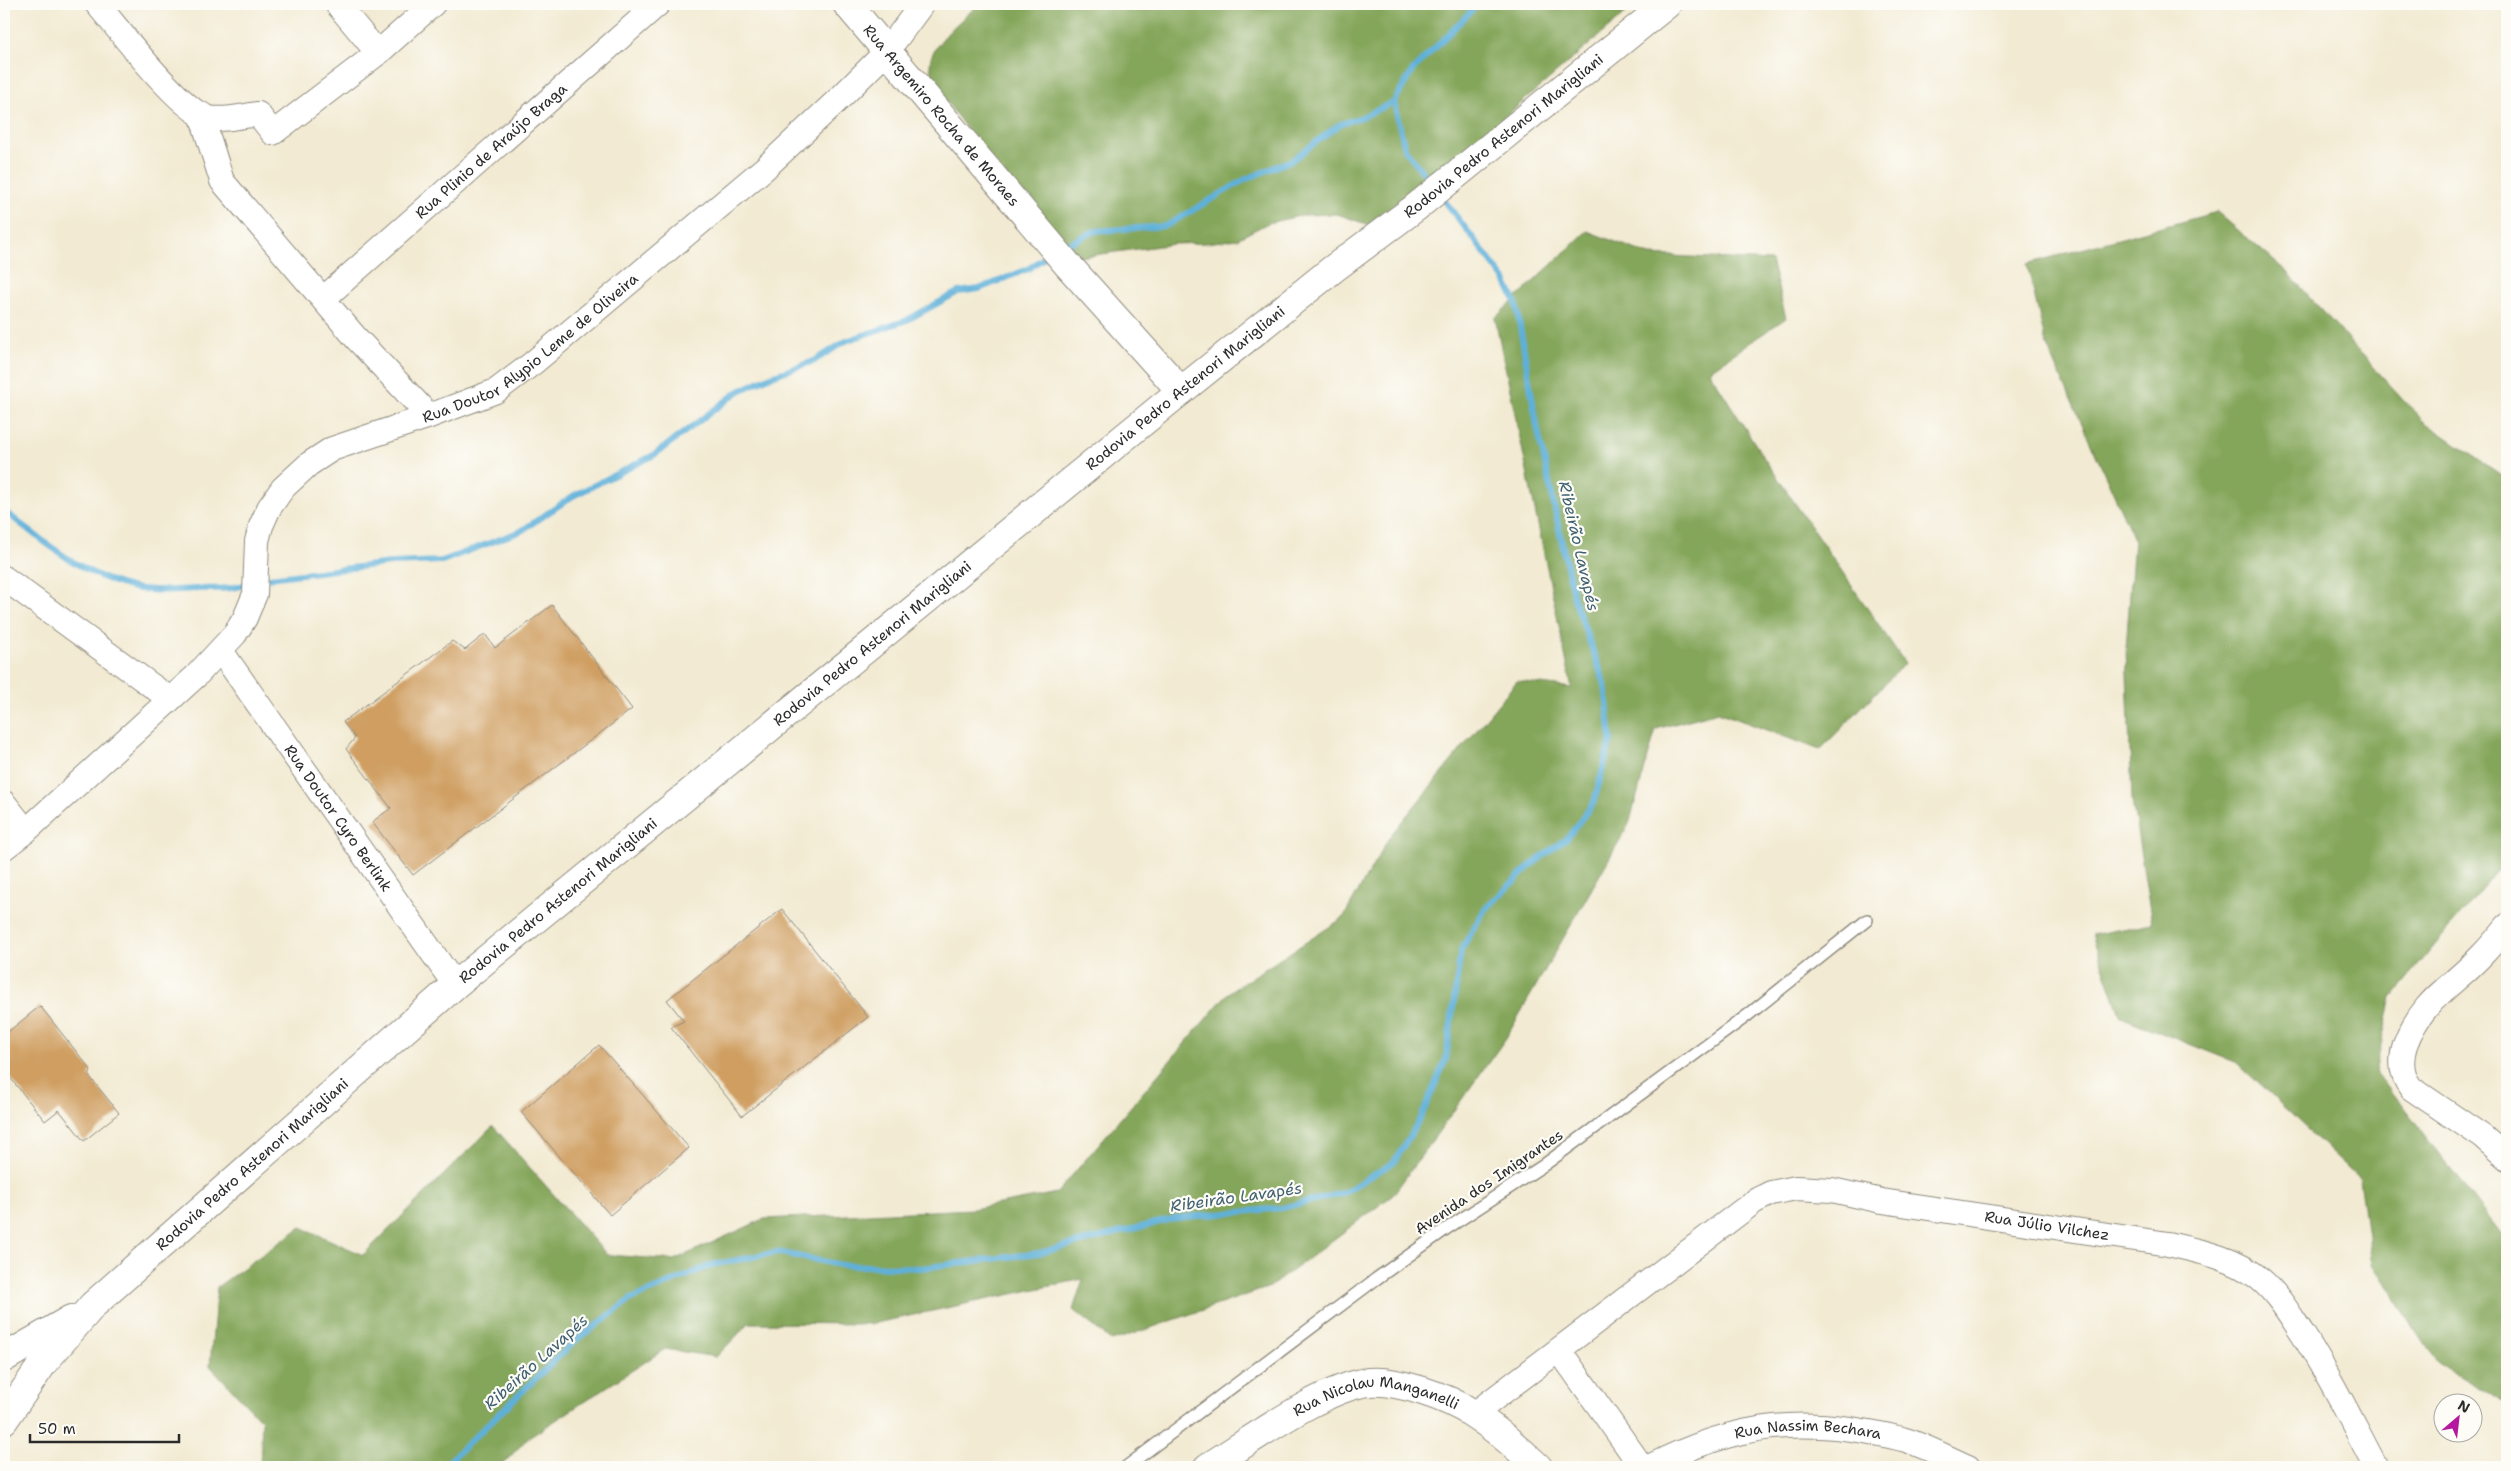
<svg xmlns="http://www.w3.org/2000/svg" width="2511" height="1471" font-family="'Shantell Sans',sans-serif">
<style>
.forest{fill:#84a65a;stroke:#586842}
.lines{fill:none;stroke-linecap:round;stroke-linejoin:round}
.stream{stroke:#5eb0d9;stroke-width:6}
.building{fill:#cf9e61}
.service-casing{stroke:#8e8a7e;stroke-width:14}
.minor-casing{stroke:#8e8a7e;stroke-width:26}
.tertiary-casing{stroke:#8e8a7e;stroke-width:30}
.primary-casing{stroke:#8e8a7e;stroke-width:30}
.service{stroke:#fff;stroke-width:11}
.minor{stroke:#fff;stroke-width:24}
.tertiary{stroke:#fff;stroke-width:28}
.primary{stroke:#fff;stroke-width:28}
.labels{text-anchor:middle;dominant-baseline:central;stroke-width:4.5;stroke-linejoin:round;paint-order:stroke}
.street-label{font-size:15px;fill:#2b2b2b;stroke:#fdfcf7}
.water-label{font-size:16px;font-style:italic;fill:#3f6071;stroke:#fdfcf7}
</style>
<rect width="100%" height="100%" fill="#fdfcf7"/>
<filter id="ink" filterUnits="userSpaceOnUse"><feTurbulence type="fractalNoise" baseFrequency=".02" numOctaves="2"/><feDisplacementMap in="SourceGraphic" scale="10" xChannelSelector="R" yChannelSelector="G"/><feConvolveMatrix kernelMatrix="1 2 1 2 8 2 1 2 1" color-interpolation-filters="sRGB"/></filter>
<filter id="wash" filterUnits="userSpaceOnUse"><feTurbulence type="fractalNoise" baseFrequency=".0096" numOctaves="4" result="noise"/><feDisplacementMap in="SourceGraphic" scale="20" xChannelSelector="R" yChannelSelector="G"/><feGaussianBlur stdDeviation="1.12" result="paint"/><feColorMatrix in="noise" values="0 0 0 0 0 0 0 0 0 0 0 0 0 0 0 0 0 1.4 0 .05"/><feComposite in="paint" operator="in"/></filter>
<g filter="url(#wash)">
<rect width="100%" height="100%" fill="#f2ead2"/>
<path class="forest" d="M979,4H1636L1505,117L1369,225L1337,214L1304,215L1268,223L1237,239L1206,243L1174,244L1080,257C1050,223 932,103 930,65C929,45 965,17 979,4Z
M2217,212L2287,272L2423,421L2507,479V858L2392,997L2375,1071L2503,1237L2507,1250V1403L2437,1362L2372,1264L2360,1179L2237,1063L2121,1017L2092,935L2152,923L2132,800L2126,649L2134,539L2046,344L2027,264Z
M1587,231L1650,255L1771,261L1786,318L1709,371L1766,461L1905,663L1820,750L1718,712L1656,729L1629,824L1506,1038L1393,1195L1270,1287L1112,1341L1073,1310L1083,1279L871,1324L749,1323L716,1357L665,1349L527,1439L500,1467H260L262,1421L210,1366L217,1287L301,1227L363,1255L493,1126L607,1255L674,1260L764,1219L973,1209L1057,1193L1228,993L1343,918L1390,836L1517,681L1572,688L1495,318Z"/>
<g class="lines">
<path class="stream" d="M1433,186L1405,149L1394,102L1413,70L1478,4
M1062,247L1095,231L1166,226L1244,180L1292,160L1340,124L1362,117L1394,102
M4,511C44,541 84,577 134,588C154,592 176,590 195,589C217,588 232,591 251,582
M261,579L391,563L442,561L521,531L573,496L654,455L739,391L769,377L814,361L846,341L907,320L958,292L979,289L1028,269L1051,253
M443,1467L573,1343L631,1299L712,1265L777,1252L841,1265L921,1268L1039,1253L1176,1218L1282,1208L1343,1193L1394,1162L1421,1117L1446,1059L1461,950L1485,909L1530,866L1568,837L1594,802L1611,739L1605,684L1574,599L1537,426L1516,303L1505,280L1441,196"/>
</g>
<g id="blocks">
<path class="building" d="M552,605L632,709L413,875L372,822L391,808L346,749L355,738L343,722L452,641L465,650L485,634L495,648Z
M782,909L868,1017L742,1116L671,1027L684,1021L667,1000Z
M40,1006L91,1070L89,1076L119,1113L84,1141L59,1110L45,1121L4,1070V1035Z
M599,1045L689,1148L610,1215L521,1112Z"/>
</g>
</g>
<g filter="url(#ink)">
<use href="#blocks" fill-opacity="0" stroke="#8e8a7e" stroke-width="1"/>
<g class="lines">
<defs>
<path id="service" d="M1126,1467L1376,1279L1446,1229L1544,1165L1748,1015L1867,920"/>
<g id="minor">
<path d="M97,4C118,28 181,112 209,118C223,121 243,116 258,114L273,133L378,53L433,4"/>
<path d="M337,4L378,53"/>
<path d="M201,114L222,181L356,338L429,416"/>
<path id="s1" d="M323,299L658,4"/>
<path d="M4,578L170,699"/>
<path id="s2" d="M221,651L455,985"/>
<path d="M4,803L26,831"/>
<path id="s3" d="M4,848L26,831L196,676L235,634L245,618L255,594L257,541L261,526L269,508L283,488L309,464L332,449L424,418L496,391L533,363L765,168L843,95L888,50L922,4"/>
<path d="M2507,926C2499,936 2491,946 2482,955C2451,988 2422,999 2405,1045C2400,1061 2401,1075 2411,1088L2483,1137L2507,1158"/>
<path d="M1559,1350L1642,1467"/>
<path id="s4" d="M1474,1414L1755,1201L1771,1193L1796,1188L1832,1190L1882,1201L2168,1244C2199,1251 2235,1258 2260,1279C2278,1294 2290,1315 2302,1333C2330,1376 2352,1422 2376,1467"/>
<path id="s5" d="M1649,1467C1737,1422 1805,1415 1902,1439C1924,1445 1947,1458 1968,1467"/>
</g>
<g id="tertiary">
<path id="s6" d="M847,4L1067,264L1181,391"/>
<path id="s7" d="M1208,1467C1249,1442 1323,1387 1369,1382C1396,1379 1450,1398 1473,1414C1496,1429 1518,1448 1538,1467"/>
</g>
<g id="primary">
<path d="M4,1358L71,1319"/>
<path id="s8" d="M4,1420L44,1362L93,1305L455,985L1181,391L1333,269L1415,208L1667,4"/>
</g>
</defs>
<use href="#service" class="service-casing"/>
<use href="#minor" class="minor-casing"/>
<use href="#tertiary" class="tertiary-casing"/>
<use href="#primary" class="primary-casing"/>
<use href="#service" class="service"/>
<use href="#minor" class="minor"/>
<use href="#tertiary" class="tertiary"/>
<use href="#primary" class="primary"/>
</g>
</g>
<g class="labels">
<g class="street-label">
<text stroke="none"><textPath href="#s6" startOffset="146">Rua Argemiro Rocha de Moraes</textPath></text>
<text stroke="none"><textPath href="#s8" startOffset="1978">Rodovia Pedro Astenori Marigliani</textPath></text>
<text stroke="none"><textPath href="#s1" startOffset="224">Rua Plinio de Araújo Braga</textPath></text>
<text stroke="none"><textPath href="#s3" startOffset="761">Rua Doutor Alypio Leme de Oliveira</textPath></text>
<text stroke="none"><textPath href="#s8" startOffset="1572">Rodovia Pedro Astenori Marigliani</textPath></text>
<text stroke="none"><textPath href="#s8" startOffset="1168">Rodovia Pedro Astenori Marigliani</textPath></text>
<text stroke="none"><textPath href="#s2" startOffset="204">Rua Doutor Cyro Berlink</textPath></text>
<text stroke="none"><textPath href="#s8" startOffset="762">Rodovia Pedro Astenori Marigliani</textPath></text>
<text stroke="none"><textPath href="#s8" startOffset="358">Rodovia Pedro Astenori Marigliani</textPath></text>
<text transform="translate(1489 1182) rotate(-34)">Avenida dos Imigrantes</text>
<text stroke="none"><textPath href="#s4" startOffset="650">Rua Júlio Vilchez</textPath></text>
<text stroke="none"><textPath href="#s7" startOffset="189">Rua Nicolau Manganelli</textPath></text>
<text stroke="none"><textPath href="#s5" startOffset="166">Rua Nassim Bechara</textPath></text>
</g>
<g class="water-label">
<text transform="translate(1579 546) rotate(77)">Ribeirão Lavapés</text>
<text transform="translate(1236 1197) rotate(-8)">Ribeirão Lavapés</text>
<text transform="translate(536 1362) rotate(-42)">Ribeirão Lavapés</text>
</g>
</g>
<rect width="2511" height="1471" fill="none" stroke="#fdfcf7" stroke-width="20"/>
<g transform="translate(2458 1418) rotate(28)"><circle r="24" fill="#fdfcf7" stroke="#a9a8a5"/>
<path d="M0-4L9 19L0 12L-9 19Z" fill="#b5179e"/>
<text y="-8" font-size="14" font-weight="bold" text-anchor="middle" fill="#2b2b2b">N</text>
</g>
<path d="M30 1434v8h149v-8" fill="none" stroke="#2b2b2b" stroke-width="2.5"/>
<text x="38" y="1434" font-size="15" fill="#2b2b2b" stroke="#fdfcf7" stroke-width="4" paint-order="stroke">50 m</text>
</svg>
